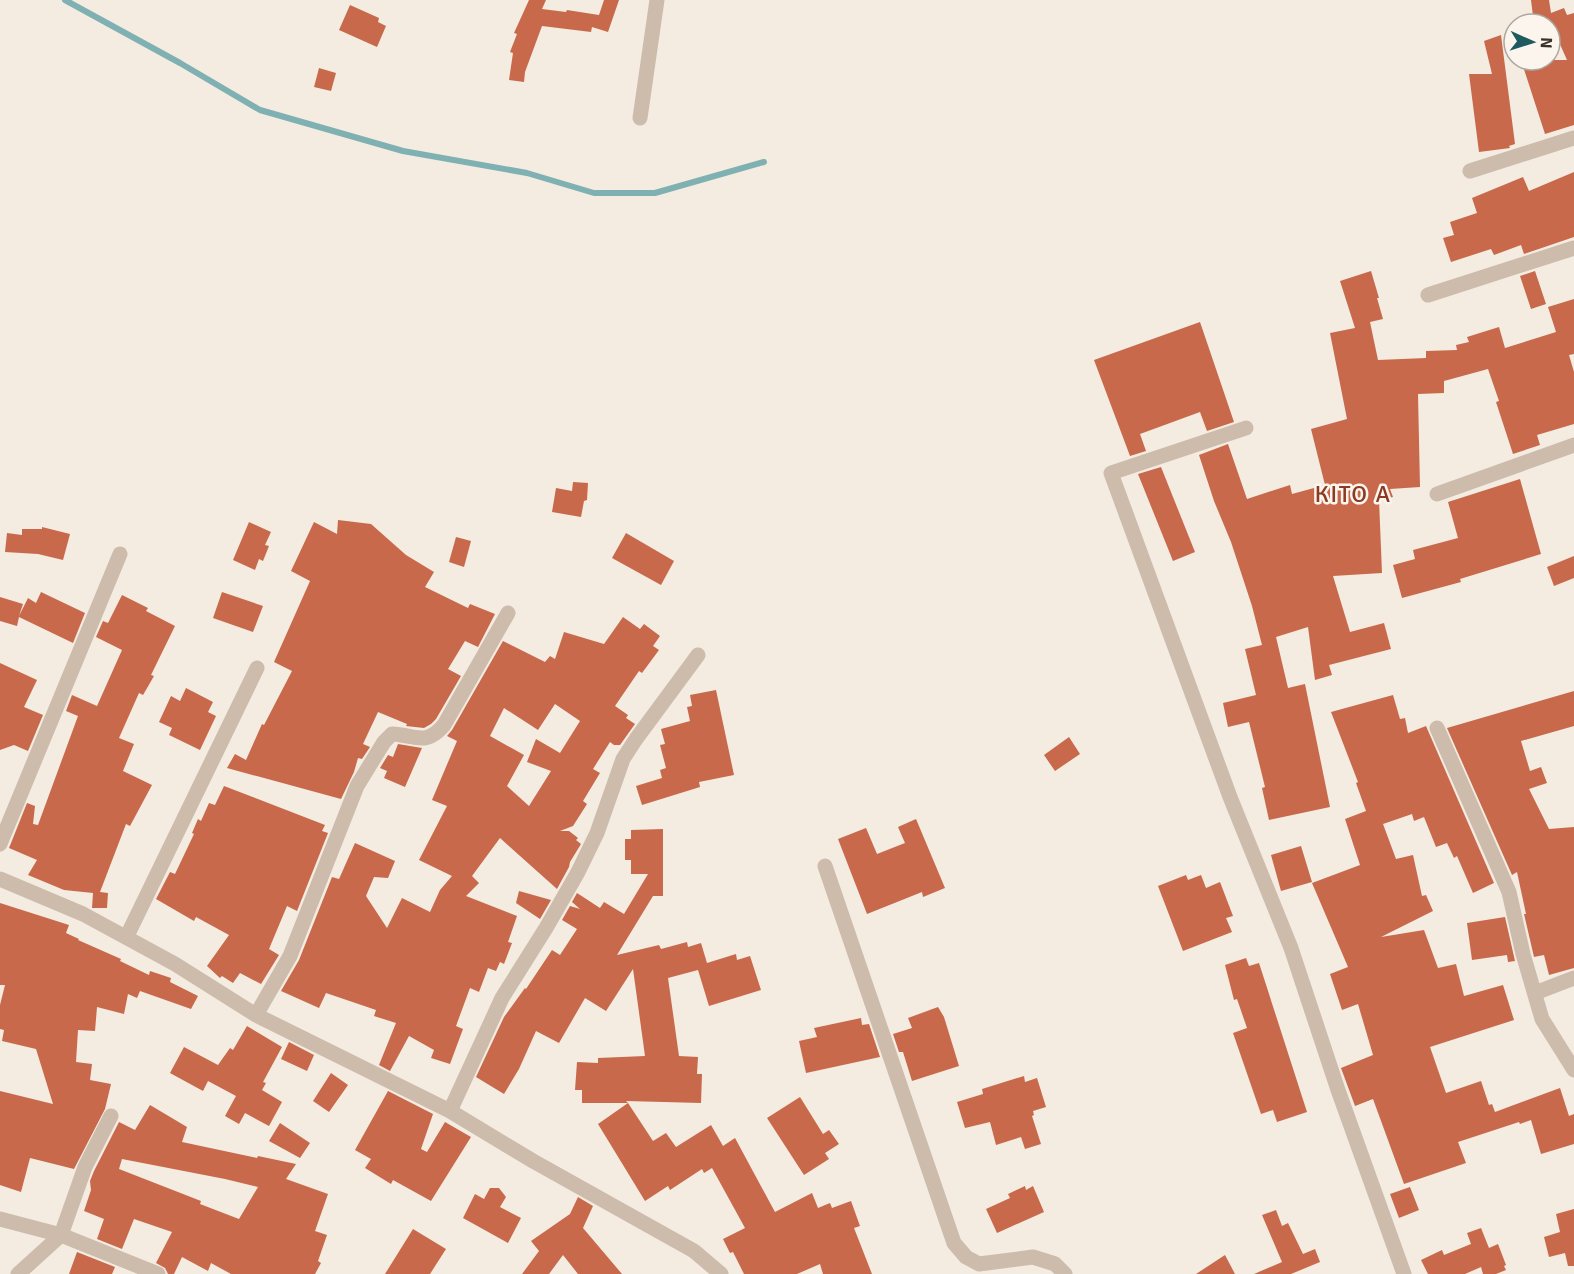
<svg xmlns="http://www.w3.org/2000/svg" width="1574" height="1274" font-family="Signika,sans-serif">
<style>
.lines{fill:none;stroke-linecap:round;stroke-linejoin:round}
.stream{stroke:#7fb0b2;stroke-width:6}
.building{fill:#c8694b;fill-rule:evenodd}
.minor{stroke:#cdbbac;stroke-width:15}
.labels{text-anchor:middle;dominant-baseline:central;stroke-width:5;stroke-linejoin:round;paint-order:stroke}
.quarter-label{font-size:24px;letter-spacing:1.5px;fill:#8c3b22;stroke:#fbf5ee}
</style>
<rect width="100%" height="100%" fill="#f4ebe1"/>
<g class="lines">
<path class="stream" d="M65,0L180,63L260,110L403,151L527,173L594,193H655L764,162"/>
</g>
<path class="building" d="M529,0H546L542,9L566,12L567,10L599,15L604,0H619L608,32L592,27L591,32L542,26L525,72L524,82L509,80L513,53L510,52L517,34L514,33Z
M1531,0H1549L1551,13L1564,8L1567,15L1574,13V125L1545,134L1521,60H1567L1551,24H1534Z
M350,5L379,18L378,22L386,26L377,47L339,30Z
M1501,35L1515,144L1509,146L1510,148L1479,152L1469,74H1492L1484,41Z
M319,68L336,73L331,91L314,87Z
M1574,172V237L1524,254L1521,245L1494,255L1491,249L1451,262L1443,238L1454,235L1450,222L1477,213L1472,198L1523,177L1529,191Z
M1371,271L1379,298H1377L1383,319L1370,322L1378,360L1426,358V351L1457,350L1456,345L1469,342L1467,337L1499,327L1505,348L1556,332L1548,307L1574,299V354L1569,355L1574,372V424L1537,435L1540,445L1513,454L1496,402L1499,401L1488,369L1444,381V393L1418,394L1420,487L1390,489L1393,497L1379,500L1382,573L1333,576L1350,632L1384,623L1391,649L1329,665L1332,675L1315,680L1308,627L1276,637L1288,688L1305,684L1330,807L1269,820L1262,788L1265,787L1249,722L1228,727L1223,703L1256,695L1245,649L1262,645L1252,606L1231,542L1214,501L1199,455L1228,444L1247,499L1290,485L1292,494L1325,485L1311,429L1347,419L1330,333L1355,328L1340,281Z
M1535,271L1546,304L1531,309L1520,276Z
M1200,322L1234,422L1207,431L1200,412L1140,434L1146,451L1130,456L1094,360Z
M1161,467L1195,552L1173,561L1138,474Z
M1520,479L1541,554L1460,579L1461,582L1402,598L1393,565L1415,559L1413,550L1458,538L1448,502Z
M573,482L588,483L587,500L584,501L581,517L552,512L556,488L572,491Z
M338,520L371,524L406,555L434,572L425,587L468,608L470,604L495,614L478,647L465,641L448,669L461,676L436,719L431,724L424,728L406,726L407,724L378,712L363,744L370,747L362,759L358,758L354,772L341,799L227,768L235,754L246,760L262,724L264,725L292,671L274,662L310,581L291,571L314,522L337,534Z
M249,522L271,532L265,545L269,546L263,561L259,559L255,570L233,560Z
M42,527L70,534L63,560L38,554L5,552L7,533L22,535V529H42Z
M626,533L674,561L661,585L612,558Z
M456,537L471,541L464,567L449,562Z
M1574,556V578L1554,586L1547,567Z
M41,592L85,613L73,643L19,617L17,626L0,621V597L23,604L19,616L28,598L36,603Z
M222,592L263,606L253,632L213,618Z
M122,595L148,608L146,611L175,626L151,675L154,676L143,695L139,693L119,738L134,744L123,771L152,785L130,826L126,824L100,892L108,893L107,908H92L93,893L64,890L28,875L37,860L9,848L27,803L35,806L33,824L38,825L78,716L66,711L72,695L97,706L122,650L96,637L103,621L108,623Z
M623,617L640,629L644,624L660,636L653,646L659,650L642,673L639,671L615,706L628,715L626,718L635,724L620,745H614L610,742L593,769L600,773L583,801L587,804L573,826L560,831H569L578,838L576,840L581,844L570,862L569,867L557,889L500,838L472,876L479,883L466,896L517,916L508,942L512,943L504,964L500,962L496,971L488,968L479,992L470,988L456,1026L463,1029L450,1064L431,1058L434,1050L409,1036L390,1071L379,1065L396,1023L374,1016L376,1010L326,993L319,1008L281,991L299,960L332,877L339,879L355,843L395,861L388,878L374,877L366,896L387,928L402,898L430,912L440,890L452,876L419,860L447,806L432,800L457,741L447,736L452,730L503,641L545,662L550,656L555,659L564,632L604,644ZM555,704L580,721L560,753L536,739L527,762L551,771L529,806L507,786L524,755L490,736L504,708L538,730Z
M0,663L37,680L24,707L43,715L28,751L14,745L0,750Z
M186,688L213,702L208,712L216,716L200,750L169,735L172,728L159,722L171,696L180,701Z
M716,690L734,775L699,782L700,787L642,805L636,786L662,778L660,770L666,768L660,745L665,744L661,729L690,721L687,707L692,706L690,695Z
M1574,691V726L1521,741L1530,771L1541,767L1547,783L1529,789L1549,829L1574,827V968L1549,975L1544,955L1534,957L1524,914H1526L1517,872L1512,875L1447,728Z
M1393,695L1400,719L1405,718L1408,733L1426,726L1494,883L1473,893L1457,856L1454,858L1447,843L1436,847L1424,817L1414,821L1412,814L1383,824L1396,859L1413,855L1422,896L1426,895L1433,911L1381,937L1424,930L1438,968L1456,964L1464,996L1503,985L1514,1020L1430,1047L1446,1093L1481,1081L1489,1105L1492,1104L1495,1112L1560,1088L1569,1116L1574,1114V1144L1541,1154L1531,1120L1520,1124L1519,1122L1458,1142L1466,1163L1404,1184L1373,1099L1355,1106L1341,1068L1373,1055L1358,1004L1342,1010L1330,974L1348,967L1312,883L1360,865L1345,819L1366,811L1356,783L1358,782L1331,712Z
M1069,737L1080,754L1055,771L1044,755Z
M398,744L422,748L405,787L384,778L387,771L380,768L388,755L393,757Z
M224,786L325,825L322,831L328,833L297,911L287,906L269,949L279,955L261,984L240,973L233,983L222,976L220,978L207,966L229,935L196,917L194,921L156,899L170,872L175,874L194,834L192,833L198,819L201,821L209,803L215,805Z
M916,819L945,888L923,897L922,892L867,914L838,839L866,828L877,854L905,843L898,827Z
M663,829V896H653L617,955L659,945L661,949L687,942L688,947L701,943L707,963L736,954L737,960L750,956L761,990L709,1006L698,970L668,978L679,1056L698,1057L697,1074H702L701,1103L626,1101L628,1103H582V1090H575L577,1062L598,1063V1058L645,1056L633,969L606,1011L585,998L559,1043L536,1031L519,1069L504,1094L476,1077L504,1017L525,988L526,989L552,950L560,955L577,929L562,920L570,906L580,909L572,902L577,893L600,908L604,902L624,914L648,874H631V860H625V839H631V830Z
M1301,846L1312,882L1281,891L1271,855Z
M1186,875L1188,880L1201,875L1206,888L1220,882L1233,916L1226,918L1232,932L1183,951L1158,886Z
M519,891L551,900L540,919L516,903Z
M0,903L69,925L66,933L79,939L78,940L121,959L120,961L149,975L150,971L171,978L170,982L198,996L191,1009L140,991L137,998L128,994L124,1014L97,1007L95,1031L78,1030L76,1062L92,1064L90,1080L111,1084L105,1109L74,1169L30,1158L21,1192L0,1185V1091L53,1104L36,1049L2,1041L4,1030L0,1029V1005L5,985H0Z
M1505,917L1515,961L1508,962L1507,955L1472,960L1467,923Z
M1246,958L1249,966L1259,963L1307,1112L1277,1122L1273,1110L1261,1114L1233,1033L1247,1028L1237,999L1234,1000L1225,965Z
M938,1007L944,1017L959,1066L912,1081L903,1052H899L893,1034L912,1028L908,1018Z
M861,1018L862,1025L869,1024L880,1057L806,1073L799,1041L817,1037L814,1028Z
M247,1026L282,1047L263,1082L266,1083L262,1090L282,1102L269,1126L245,1113L239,1124L225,1116L236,1096L208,1081L203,1091L170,1073L184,1047L218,1065L230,1048L233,1050Z
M289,1042L314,1055L307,1071L281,1059Z
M331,1073L348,1085L329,1112L313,1101Z
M1024,1076L1025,1082L1037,1078L1046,1107L1033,1111L1034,1115L1032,1116L1041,1144L1025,1149L1021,1137L996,1145L990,1122L965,1128L957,1102L983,1094L982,1089Z
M388,1091L433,1114L421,1149L427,1152L445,1122L471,1137L431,1201L393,1180L391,1184L365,1168L371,1159L355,1150Z
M800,1097L823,1134L829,1130L839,1144L825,1153L829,1159L804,1175L767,1118Z
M628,1103L653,1141L666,1133L676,1147L711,1125L723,1146L735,1138L775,1212L812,1193L818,1208L830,1203L832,1208L851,1201L860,1226L854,1228L872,1274H823L820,1264L797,1274H744L733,1252L730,1253L723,1239L745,1228L712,1168L704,1173L702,1169L670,1190L668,1186L645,1201L598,1124Z
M150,1105L187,1127L182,1142L257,1158L258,1156L296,1164L286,1179L328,1194L315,1231L327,1235L318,1261L321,1263L315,1274H231L211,1263L208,1271L182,1257L174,1274H168L165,1268L156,1263L172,1232L134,1219L122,1249L97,1239L104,1219L84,1211L91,1190L90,1181L94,1171L119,1122L135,1130ZM122,1159L225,1179L258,1187L239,1219L200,1204L201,1201L119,1169Z
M280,1123L310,1143L300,1158L269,1141Z
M1025,1186L1026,1190L1033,1186L1044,1212L997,1233L986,1209L1010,1198L1008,1194Z
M1410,1187L1419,1210L1399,1218L1390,1194Z
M490,1188H499L506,1197L500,1207L521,1218L508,1243L463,1218L475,1194L484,1199Z
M578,1197L593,1206L583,1228L622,1274H578L563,1255L549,1274H522L539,1251L531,1241L570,1214Z
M1574,1209V1266H1568L1565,1253L1549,1257L1544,1237L1560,1232L1556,1214Z
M1276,1210L1282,1226L1288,1223L1303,1254L1315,1249L1320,1262L1291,1274H1254L1282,1262L1262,1215Z
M1481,1228L1489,1248L1498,1244L1506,1265L1504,1266L1506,1270L1496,1274H1483L1481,1267L1465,1274H1428L1421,1260L1442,1250L1444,1255L1471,1244L1467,1233Z
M413,1229L446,1249L430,1274H385Z
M77,1252L115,1267L112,1274H69Z
M1225,1255L1235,1274H1196Z"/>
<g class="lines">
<path class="minor" d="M640,118L657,0
M1470,171L1574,138
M1428,295L1574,248
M1246,428L1111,473L1230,797L1291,948L1338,1090L1404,1274
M1437,494L1574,445
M1437,728L1509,892L1523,954L1542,1019L1574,1070
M0,844L120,554
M825,866L954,1243L966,1257L979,1264L1033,1257L1055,1264L1065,1274
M0,879L83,914L175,964L256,1015L450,1111L533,1161L694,1251L721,1274
M127,936L257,668
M1535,993L1574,978
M256,1015L290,956L357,786L384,742L392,734C416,735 425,747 444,725L508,613
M450,1111L502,998L546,928L578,872L597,833L623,759L636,739L698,655
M0,1219L61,1235L158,1274
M18,1274L61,1235L85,1167L111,1116"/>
</g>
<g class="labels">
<g class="quarter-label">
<text x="1353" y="494">KITO A</text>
</g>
</g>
<g transform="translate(1532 42) rotate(93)"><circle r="28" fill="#fbf5ee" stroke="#aea6a0" stroke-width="1.5"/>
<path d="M0-4.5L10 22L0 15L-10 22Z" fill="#1f5a5e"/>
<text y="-9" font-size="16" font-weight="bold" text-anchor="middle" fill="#3b302b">N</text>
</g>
</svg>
